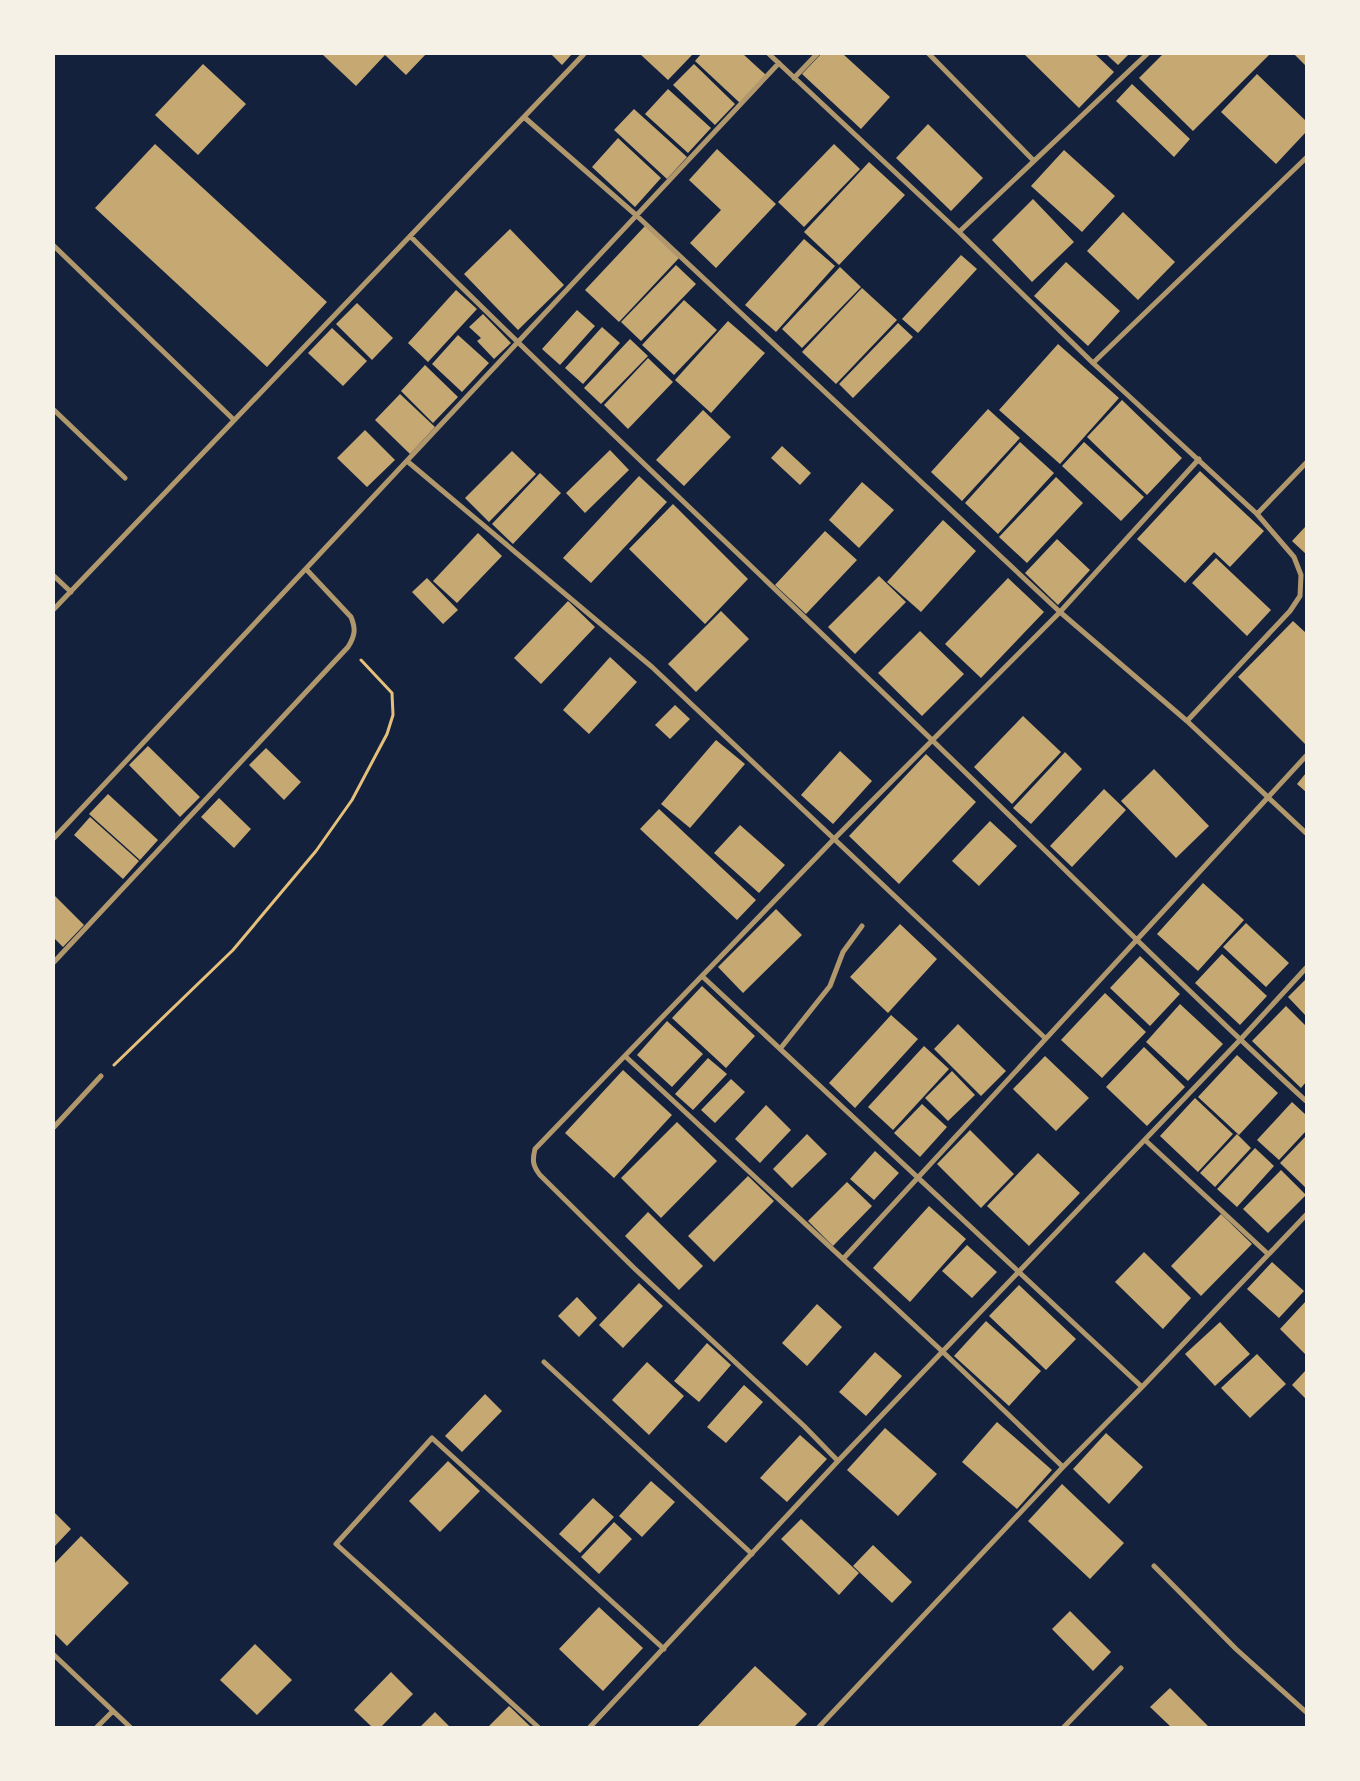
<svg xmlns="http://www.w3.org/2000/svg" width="1360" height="1781" font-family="Arial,sans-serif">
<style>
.building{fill:#c6a872}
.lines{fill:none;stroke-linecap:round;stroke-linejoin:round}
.path{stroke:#e5c07b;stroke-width:3}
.minor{stroke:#b1986c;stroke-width:5}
</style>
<rect width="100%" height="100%" fill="#14213d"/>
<path class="building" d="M322,54H426L406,75L385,55L356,86Z
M551,54H572L562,65Z
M640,54H693L668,80Z
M701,54H743L766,75L740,103L695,61Z
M821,54H843L890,97L861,129L802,74Z
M1024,54H1095L1114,72L1079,108Z
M1106,54H1129L1118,65Z
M1163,54H1270L1193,131L1139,78Z
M1294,54H1306V66Z
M203,64L246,104L198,155L155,115Z
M694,64L735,104L715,125L673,85Z
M1257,74L1306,121V132L1276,164L1221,112Z
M1132,84L1190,139L1174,157L1116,101Z
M668,89L711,128L688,153L645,114Z
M634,109L687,157L667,179L614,130Z
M928,124L983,178L951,211L896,158Z
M618,138L661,178L635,207L592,167Z
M155,144L327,302L267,367L95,208Z
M834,144L860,169L804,227L778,202Z
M717,149L776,204L716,268L690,243L721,210L689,180Z
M1064,150L1115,196L1082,232L1031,186Z
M869,162L905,195L839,265L804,232Z
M1033,199L1074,242L1032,282L992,240Z
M1123,212L1175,262L1138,300L1087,251Z
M645,226L679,258L619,322L585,290Z
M510,229L564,285L518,330L464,274Z
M804,239L835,266L776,332L745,305Z
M961,255L977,269L918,333L902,319Z
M1066,262L1120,311L1088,346L1034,296Z
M676,265L696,284L641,341L621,322Z
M840,267L861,287L802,348L782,329Z
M862,288L897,320L836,384L802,352Z
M456,290L477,309L428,362L408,343Z
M684,300L717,330L674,375L642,345Z
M357,303L393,338L372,360L336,324Z
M577,310L595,326L560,365L542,349Z
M483,314L511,343L494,359L477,341L481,338L469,327Z
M728,321L765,353L711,413L675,380Z
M898,323L913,337L853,398L839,384Z
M602,327L620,343L583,384L565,368Z
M332,328L367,361L343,386L308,353Z
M458,335L489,363L462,392L432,364Z
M630,339L648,356L601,404L584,388Z
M1058,344L1119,398L1060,464L999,410Z
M648,358L673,382L628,429L604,405Z
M425,365L458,397L433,423L401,391Z
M400,394L435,427L410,454L375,420Z
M1122,400L1182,458L1147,495L1087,437Z
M988,409L1020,438L962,501L931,472Z
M703,410L731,437L684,486L656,460Z
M365,430L395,460L367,487L337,458Z
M1020,442L1054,473L998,534L965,503Z
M1084,442L1144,497L1121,521L1062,466Z
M782,446L811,473L800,485L771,458Z
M610,450L629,470L585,513L566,493Z
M512,451L536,474L489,522L465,498Z
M1200,471L1264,531L1230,567L1214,552L1185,583L1137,539Z
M540,473L561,493L513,544L492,524Z
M639,476L667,502L591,583L563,558Z
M1056,477L1083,503L1027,563L999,537Z
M862,482L894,510L859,548L829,520Z
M673,504L748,579L705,624L629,549Z
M943,520L976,551L921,612L887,582Z
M1306,526V554L1292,541Z
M825,531L857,560L806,614L775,585Z
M478,533L502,556L457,603L433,581Z
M1057,539L1090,570L1058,605L1025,573Z
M1216,558L1271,610L1247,636L1192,583Z
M879,576L906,602L855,654L828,627Z
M427,578L458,610L443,624L412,592Z
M1008,578L1044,612L981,678L945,644Z
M568,601L595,627L541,684L514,658Z
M721,611L749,639L696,692L668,664Z
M1293,621L1306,633V745L1238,677Z
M920,631L964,674L922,716L878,673Z
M610,657L637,682L589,734L563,710Z
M675,705L690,719L670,739L655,725Z
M1023,716L1061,752L1012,804L974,767Z
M716,740L745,764L690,828L661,804Z
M148,746L200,797L180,817L129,765Z
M266,748L301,782L284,800L249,765Z
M840,751L872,781L833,824L801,795Z
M1065,752L1082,769L1031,824L1013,808Z
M926,754L976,802L899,884L849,836Z
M1154,769L1209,826L1176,858L1121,801Z
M1306,773V792L1297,784Z
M1104,789L1126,810L1072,867L1050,846Z
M108,794L158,840L140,860L89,814Z
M219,798L251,829L234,848L201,817Z
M659,809L756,900L737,920L640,829Z
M90,817L139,861L123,879L74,835Z
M990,821L1017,846L979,886L952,861Z
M740,825L785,865L759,893L714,853Z
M1203,883L1244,920L1198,971L1157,934Z
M54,895L84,925L63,947L54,938Z
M776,909L802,935L743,993L718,967Z
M1246,923L1289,963L1266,987L1223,947Z
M900,924L937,959L888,1013L850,977Z
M1222,954L1267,996L1240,1025L1195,983Z
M1140,956L1180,994L1150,1026L1110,988Z
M1306,979V1016L1288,997Z
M702,986L755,1036L726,1068L672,1018Z
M1105,993L1146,1032L1102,1078L1061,1040Z
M1180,1004L1223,1044L1188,1081L1146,1042Z
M1286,1006L1306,1026V1082L1301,1088L1252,1041Z
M891,1015L918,1039L855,1108L829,1083Z
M667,1021L703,1054L672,1087L637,1055Z
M958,1024L1006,1071L981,1096L934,1049Z
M924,1046L949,1069L893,1130L868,1107Z
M1144,1047L1185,1087L1147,1126L1106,1087Z
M1237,1055L1278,1093L1239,1135L1198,1097Z
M1045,1056L1089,1098L1056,1131L1013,1089Z
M708,1058L727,1074L693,1110L675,1094Z
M623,1070L672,1115L614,1178L565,1133Z
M952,1071L975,1095L948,1121L925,1098Z
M731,1079L745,1092L715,1123L701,1110Z
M1195,1098L1233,1134L1198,1172L1160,1136Z
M1292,1102L1306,1115V1131L1279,1160L1257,1140Z
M922,1104L947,1127L920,1157L894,1133Z
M766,1105L791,1130L760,1163L735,1139Z
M677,1122L717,1161L661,1218L621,1178Z
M970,1130L1014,1174L981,1208L937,1164Z
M807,1134L827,1154L792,1188L773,1169Z
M1237,1134L1251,1148L1215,1187L1200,1173Z
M1306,1136V1188L1280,1163Z
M1255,1148L1274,1166L1237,1207L1217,1189Z
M875,1151L899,1173L874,1200L850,1179Z
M1038,1153L1080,1193L1029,1246L987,1206Z
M1281,1170L1306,1195L1268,1233L1243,1209Z
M748,1176L774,1201L714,1262L688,1236Z
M847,1182L872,1206L833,1246L808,1221Z
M929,1206L966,1239L910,1302L873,1268Z
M648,1212L703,1266L679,1290L625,1236Z
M1221,1214L1252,1244L1201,1296L1171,1266Z
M967,1245L997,1272L972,1298L942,1271Z
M1144,1252L1191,1298L1163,1329L1115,1282Z
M1272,1262L1304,1291L1279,1318L1247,1289Z
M639,1283L663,1306L623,1348L599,1325Z
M1019,1285L1076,1339L1046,1370L989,1316Z
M577,1297L597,1318L579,1337L558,1316Z
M1306,1301V1355L1280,1329Z
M817,1304L842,1327L807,1366L782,1343Z
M986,1321L1041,1371L1009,1406L954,1356Z
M1220,1322L1250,1354L1215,1386L1185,1354Z
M707,1343L731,1365L699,1402L674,1381Z
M875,1352L902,1376L866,1416L839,1392Z
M1257,1354L1286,1384L1250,1418L1221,1388Z
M647,1362L684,1396L649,1435L612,1400Z
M1306,1370V1399L1292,1385Z
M744,1385L763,1402L726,1443L707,1427Z
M485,1394L502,1411L462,1452L445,1436Z
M997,1422L1052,1470L1017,1509L962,1462Z
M885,1428L937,1474L898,1516L847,1470Z
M1106,1433L1143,1467L1109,1504L1073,1469Z
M800,1435L827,1459L787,1502L760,1478Z
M448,1461L480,1491L440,1532L409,1501Z
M651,1481L675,1502L642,1537L619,1516Z
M1062,1484L1124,1543L1090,1579L1028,1521Z
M593,1498L614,1517L580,1553L559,1534Z
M54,1512L71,1529L54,1547Z
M801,1519L859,1573L839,1595L781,1539Z
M614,1522L632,1539L599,1574L581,1557Z
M81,1536L129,1583L67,1646L54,1633V1564Z
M873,1545L912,1582L892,1603L853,1566Z
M599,1607L643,1648L603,1691L559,1649Z
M1070,1611L1111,1652L1093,1671L1052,1629Z
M255,1644L292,1680L257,1715L220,1680Z
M755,1666L807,1714L794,1727H697Z
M391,1672L413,1694L381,1727H372L354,1710Z
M1170,1688L1209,1727H1171L1150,1707Z
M509,1706L531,1727H488Z
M435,1712L450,1727H420Z"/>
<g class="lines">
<path class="path" d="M114,1065L233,950L316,851L352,800L387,734L393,715L392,693L361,660"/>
<path class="minor" d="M769,54L959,232L1093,363L1257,514L1294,557L1301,575L1300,596L1290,611L1187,721
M929,54L1034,161
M794,78L817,54
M524,117L636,215L1060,612L1187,721L1306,833
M959,232L1147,54
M410,236C581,407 759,572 932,740C1057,861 1179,984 1306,1101
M54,246L234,420
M1093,363L1306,158
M54,410L125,478
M407,461L652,667L1045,1038
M1257,514L1306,463
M54,576L71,592
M54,609L584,54
M54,838L779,63
M54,962L348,647C355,636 356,629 351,617L306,569
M702,976L1142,1387
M780,1049L830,986L843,952L862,926
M625,1056L943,1352L1063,1467
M54,1127L101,1076
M1145,1140L1268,1254
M843,1259L1306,756
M544,1362L752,1554
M838,1461L804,1426L634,1268L540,1175C533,1166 532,1161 535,1149L834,839L1060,612L1199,459
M1154,1566L1236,1649L1306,1712
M54,1655L130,1727
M97,1727L113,1711
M538,1727L336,1544L432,1438L664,1649
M590,1727L838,1461L1240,1040L1306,968
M819,1727L1063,1467L1142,1387L1306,1215
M1064,1727L1121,1668"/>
</g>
<rect width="1360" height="1781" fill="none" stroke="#f6f1e7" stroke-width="110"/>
</svg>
